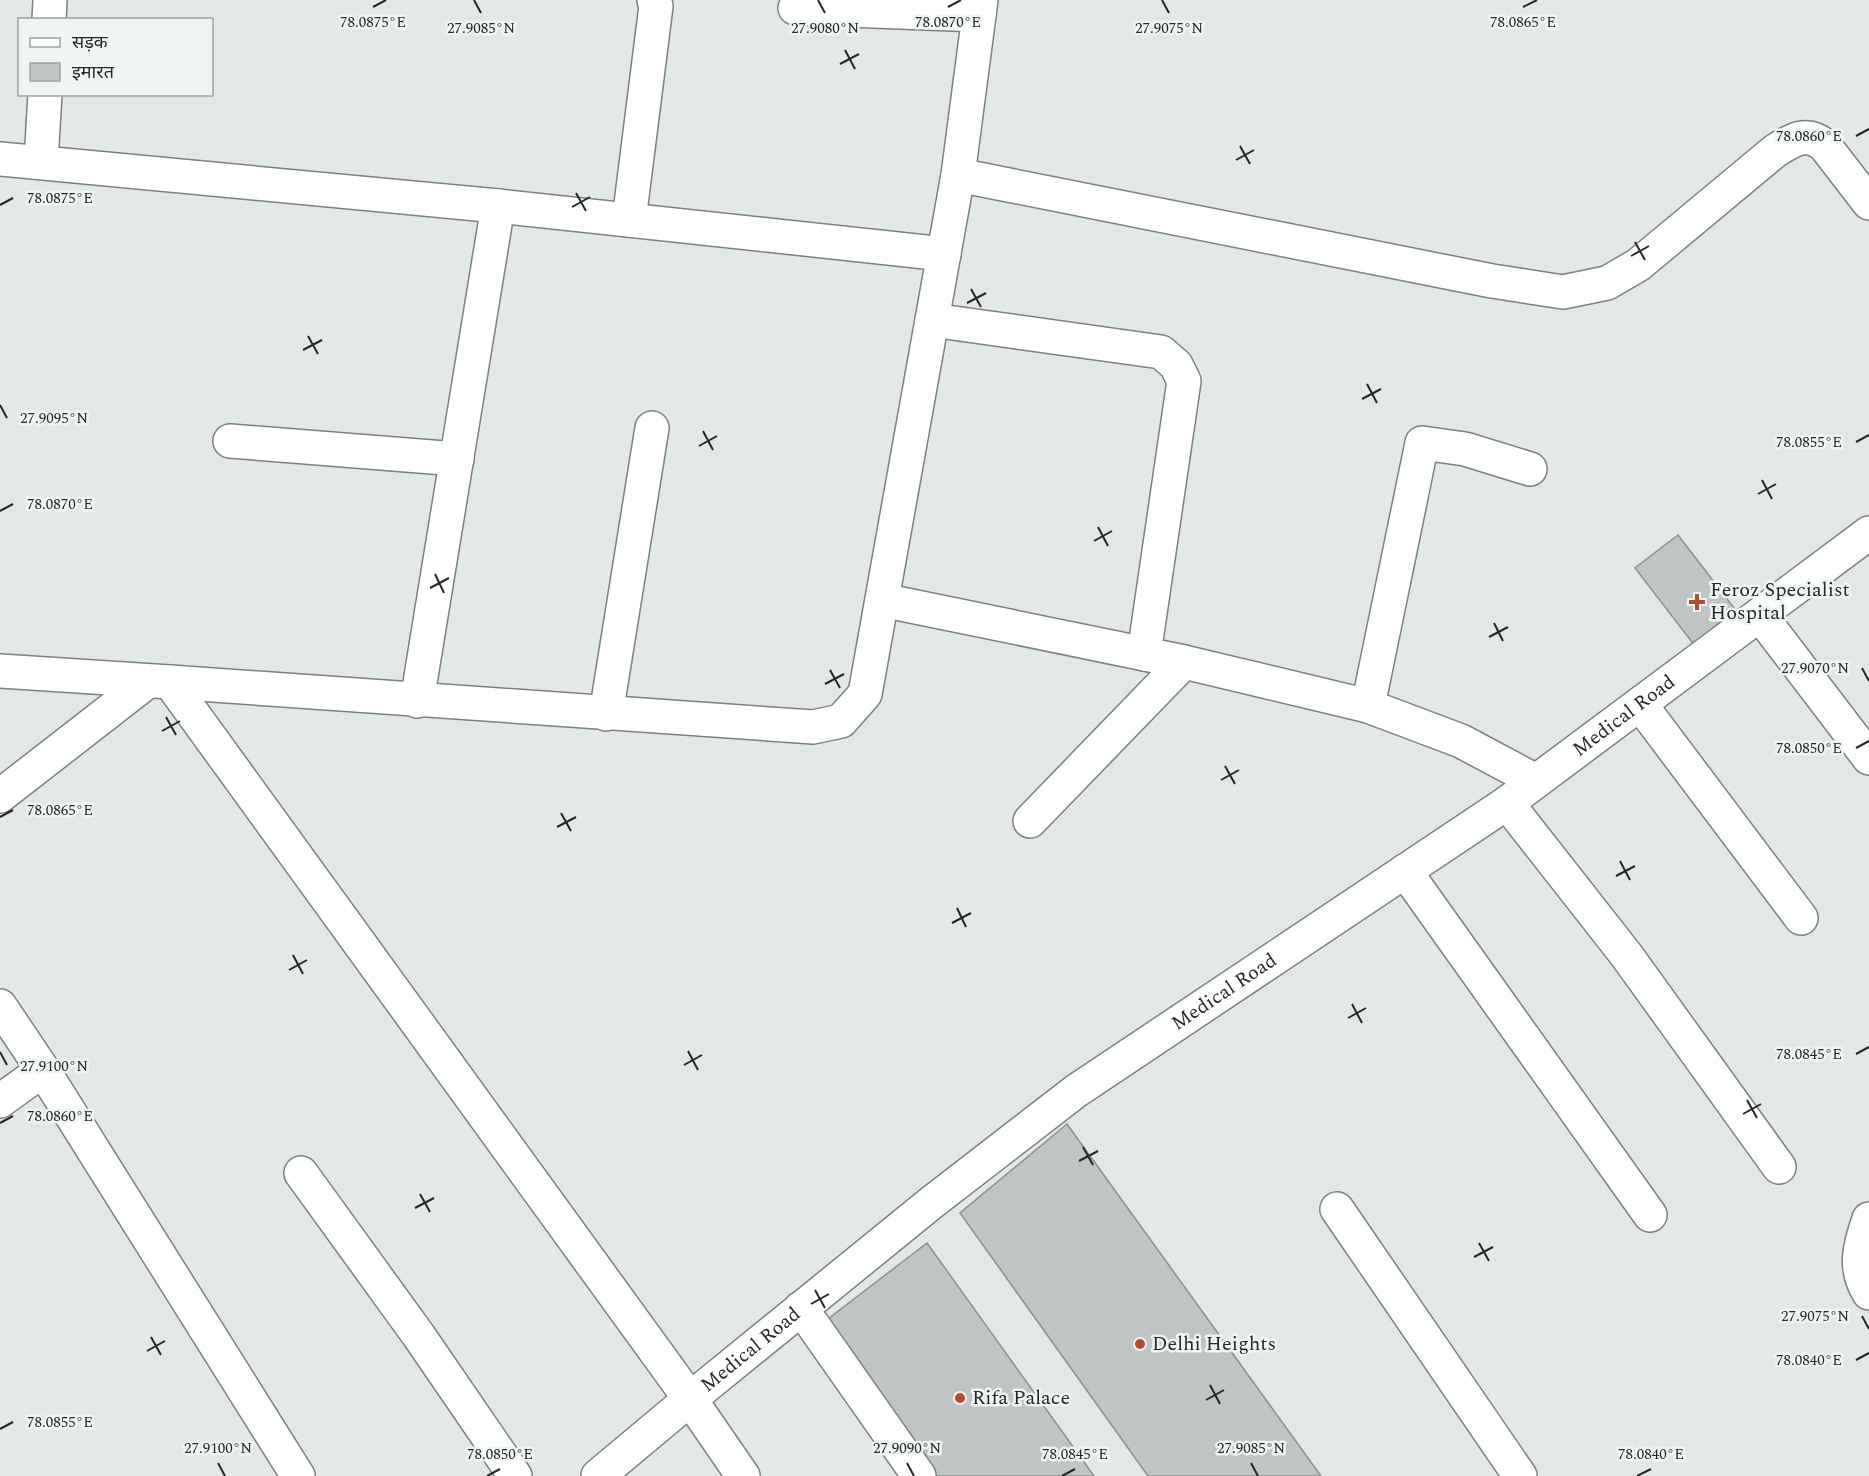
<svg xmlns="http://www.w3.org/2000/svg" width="1869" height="1476" font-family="Spectral,'Noto Sans Devanagari',serif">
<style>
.building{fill:#bfc5c5;stroke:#8b9190;stroke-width:1.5}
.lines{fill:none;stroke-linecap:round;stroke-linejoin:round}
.minor-casing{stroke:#7b8180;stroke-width:36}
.minor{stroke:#fff;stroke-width:33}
.ticks{fill:none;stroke:#262828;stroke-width:2}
.poi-dot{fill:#b54d29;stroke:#eff5f5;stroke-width:2}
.labels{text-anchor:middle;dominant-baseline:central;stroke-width:5;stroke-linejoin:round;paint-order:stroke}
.poi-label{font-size:20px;fill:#262828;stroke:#eff5f5;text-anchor:start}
.street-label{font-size:20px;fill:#262828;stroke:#eff5f5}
.ticks-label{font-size:15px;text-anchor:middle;fill:#262828;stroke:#eff5f5;stroke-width:5;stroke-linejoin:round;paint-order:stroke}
</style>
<rect width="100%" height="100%" fill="#e2e8e7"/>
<path class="building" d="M1678,535L1741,617L1698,650L1635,568Z
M1067,1124L1321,1476H1148L960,1213Z
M927,1243L1094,1476H936L828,1319Z"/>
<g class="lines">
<defs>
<g id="minor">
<path d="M795,8L979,15"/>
<path d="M49,20L50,0"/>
<path d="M0,159L498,206L417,701"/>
<path d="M41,162L45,94"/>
<path d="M958,175L1492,281L1563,292L1607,283L1638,265L1775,151C1792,140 1807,130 1825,146L1869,203"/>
<path d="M498,206L944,254"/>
<path d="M629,220L656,6L654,0"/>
<path d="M932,320L1161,352L1176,365L1184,381L1144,654"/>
<path d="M230,441L457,459"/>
<path d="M882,600L1184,662L1368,706L1461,741L1536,781"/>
<path d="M1760,615L1869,758"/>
<path d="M0,671L170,682L690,1399L743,1476"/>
<path d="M170,682L813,727L841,721L865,694L958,175L981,0"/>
<path d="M1640,704L1801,918"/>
<path d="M1368,706L1422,443L1465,449L1530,469"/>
<path d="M606,714L652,428"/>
<path d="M0,796L148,681"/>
<path d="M1507,803L1627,956L1779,1167"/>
<path d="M1030,821L1184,662"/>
<path d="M1405,871L1650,1215"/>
<path d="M0,1006L43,1070L298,1476"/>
<path d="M0,1101L43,1070"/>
<path d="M301,1173L419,1336L515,1476"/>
<path d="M1337,1209L1520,1476"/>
<path d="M1869,1219C1860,1245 1853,1268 1869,1293"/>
<path d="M801,1308L919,1476"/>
<path id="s1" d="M598,1476L690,1399L931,1203L1076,1091L1507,803L1869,533"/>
</g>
</defs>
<use href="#minor" class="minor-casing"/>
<use href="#minor" class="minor"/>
</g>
<path class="ticks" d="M474,0L481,13M818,0L825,13M1162,0L1169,13M373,7L386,0M948,7L961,0M1523,7L1537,0M845,50L855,69M840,64L859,54M1856,136L1869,129M1240,146L1250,164M1236,160L1254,150M576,193L586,211M0,205L13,198M572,207L590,197M1635,242L1645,260M1631,256L1649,246M971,289L981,307M967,303L986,293M308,336L318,354M303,350L322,340M1367,384L1377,403M1362,399L1381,389M0,405L7,418M703,431L713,450M1856,442L1869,435M699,446L717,436M1762,480L1772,499M1758,494L1776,484M0,511L13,504M1098,527L1108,546M1094,541L1112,531M435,574L444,593M430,588L449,578M1494,623L1503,641M1489,637L1508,627M1862,668L1869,681M830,670L840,688M825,684L844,674M166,717L176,735M162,731L180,721M1856,748L1869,741M1225,766L1235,784M1221,780L1239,770M561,813L571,831M0,817L13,810M557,827L576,817M1620,861L1630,880M1616,876L1635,866M957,908L966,927M952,923L971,913M293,955L303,974M289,970L307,960M1352,1004L1362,1023M1348,1018L1366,1008M688,1051L698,1070M0,1052L7,1065M1856,1054L1869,1047M684,1065L702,1055M1747,1100L1757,1118M1743,1114L1761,1104M0,1123L13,1116M1083,1147L1093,1165M1079,1161L1098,1151M420,1194L430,1212M415,1208L434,1198M1479,1243L1489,1261M1474,1257L1493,1247M815,1290L825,1308M811,1304L829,1294M1862,1316L1869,1329M151,1337L161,1355M147,1351L165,1341M1856,1360L1869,1353M1210,1385L1220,1404M1206,1400L1224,1390M0,1429L13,1422M218,1463L225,1476M907,1463L914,1476M1251,1463L1258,1476M487,1476L500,1469M1062,1476L1075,1469M1637,1476L1651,1469"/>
<g class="poi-dot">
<path d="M1694 593h6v6h6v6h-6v6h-6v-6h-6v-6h6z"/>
<circle cx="1140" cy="1344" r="6"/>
<circle cx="960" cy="1398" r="6"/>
</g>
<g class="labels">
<g class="poi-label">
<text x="1710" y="590">Feroz Specialist<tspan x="1710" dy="23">Hospital</tspan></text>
<text x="1152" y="1344">Delhi Heights</text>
<text x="972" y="1398">Rifa Palace</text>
</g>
<g class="street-label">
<text stroke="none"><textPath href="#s1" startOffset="1278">Medical Road</textPath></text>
<text stroke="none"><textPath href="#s1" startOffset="792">Medical Road</textPath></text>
<text stroke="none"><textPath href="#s1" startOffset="198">Medical Road</textPath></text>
</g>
</g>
<g class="ticks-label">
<text x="373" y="27">78.0875°E</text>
<text x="948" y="27">78.0870°E</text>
<text x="1523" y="27">78.0865°E</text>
<text x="481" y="33">27.9085°N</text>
<text x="825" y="33">27.9080°N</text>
<text x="1169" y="33">27.9075°N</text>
<text x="1809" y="141">78.0860°E</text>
<text x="60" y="203">78.0875°E</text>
<text x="54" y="423">27.9095°N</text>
<text x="1809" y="447">78.0855°E</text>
<text x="60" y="509">78.0870°E</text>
<text x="1815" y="673">27.9070°N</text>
<text x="1809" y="753">78.0850°E</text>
<text x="60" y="815">78.0865°E</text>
<text x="1809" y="1059">78.0845°E</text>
<text x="54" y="1071">27.9100°N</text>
<text x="60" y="1121">78.0860°E</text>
<text x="1815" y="1321">27.9075°N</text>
<text x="1809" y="1365">78.0840°E</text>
<text x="60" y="1427">78.0855°E</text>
<text x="218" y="1453">27.9100°N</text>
<text x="907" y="1453">27.9090°N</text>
<text x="1251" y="1453">27.9085°N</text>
<text x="500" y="1459">78.0850°E</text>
<text x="1075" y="1459">78.0845°E</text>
<text x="1651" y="1459">78.0840°E</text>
</g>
<rect x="18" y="18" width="195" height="78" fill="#eff5f5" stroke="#9fa3a3" stroke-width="1.5"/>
<rect x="30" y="38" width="30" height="9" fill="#ffffff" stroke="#9fa3a3" stroke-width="1.5"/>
<text x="72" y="48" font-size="18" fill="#262828">सड़क</text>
<rect x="30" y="63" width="30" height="18" fill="#bfc5c5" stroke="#9fa3a3" stroke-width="1.5"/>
<text x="72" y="78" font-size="18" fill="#262828">इमारत</text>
</svg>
